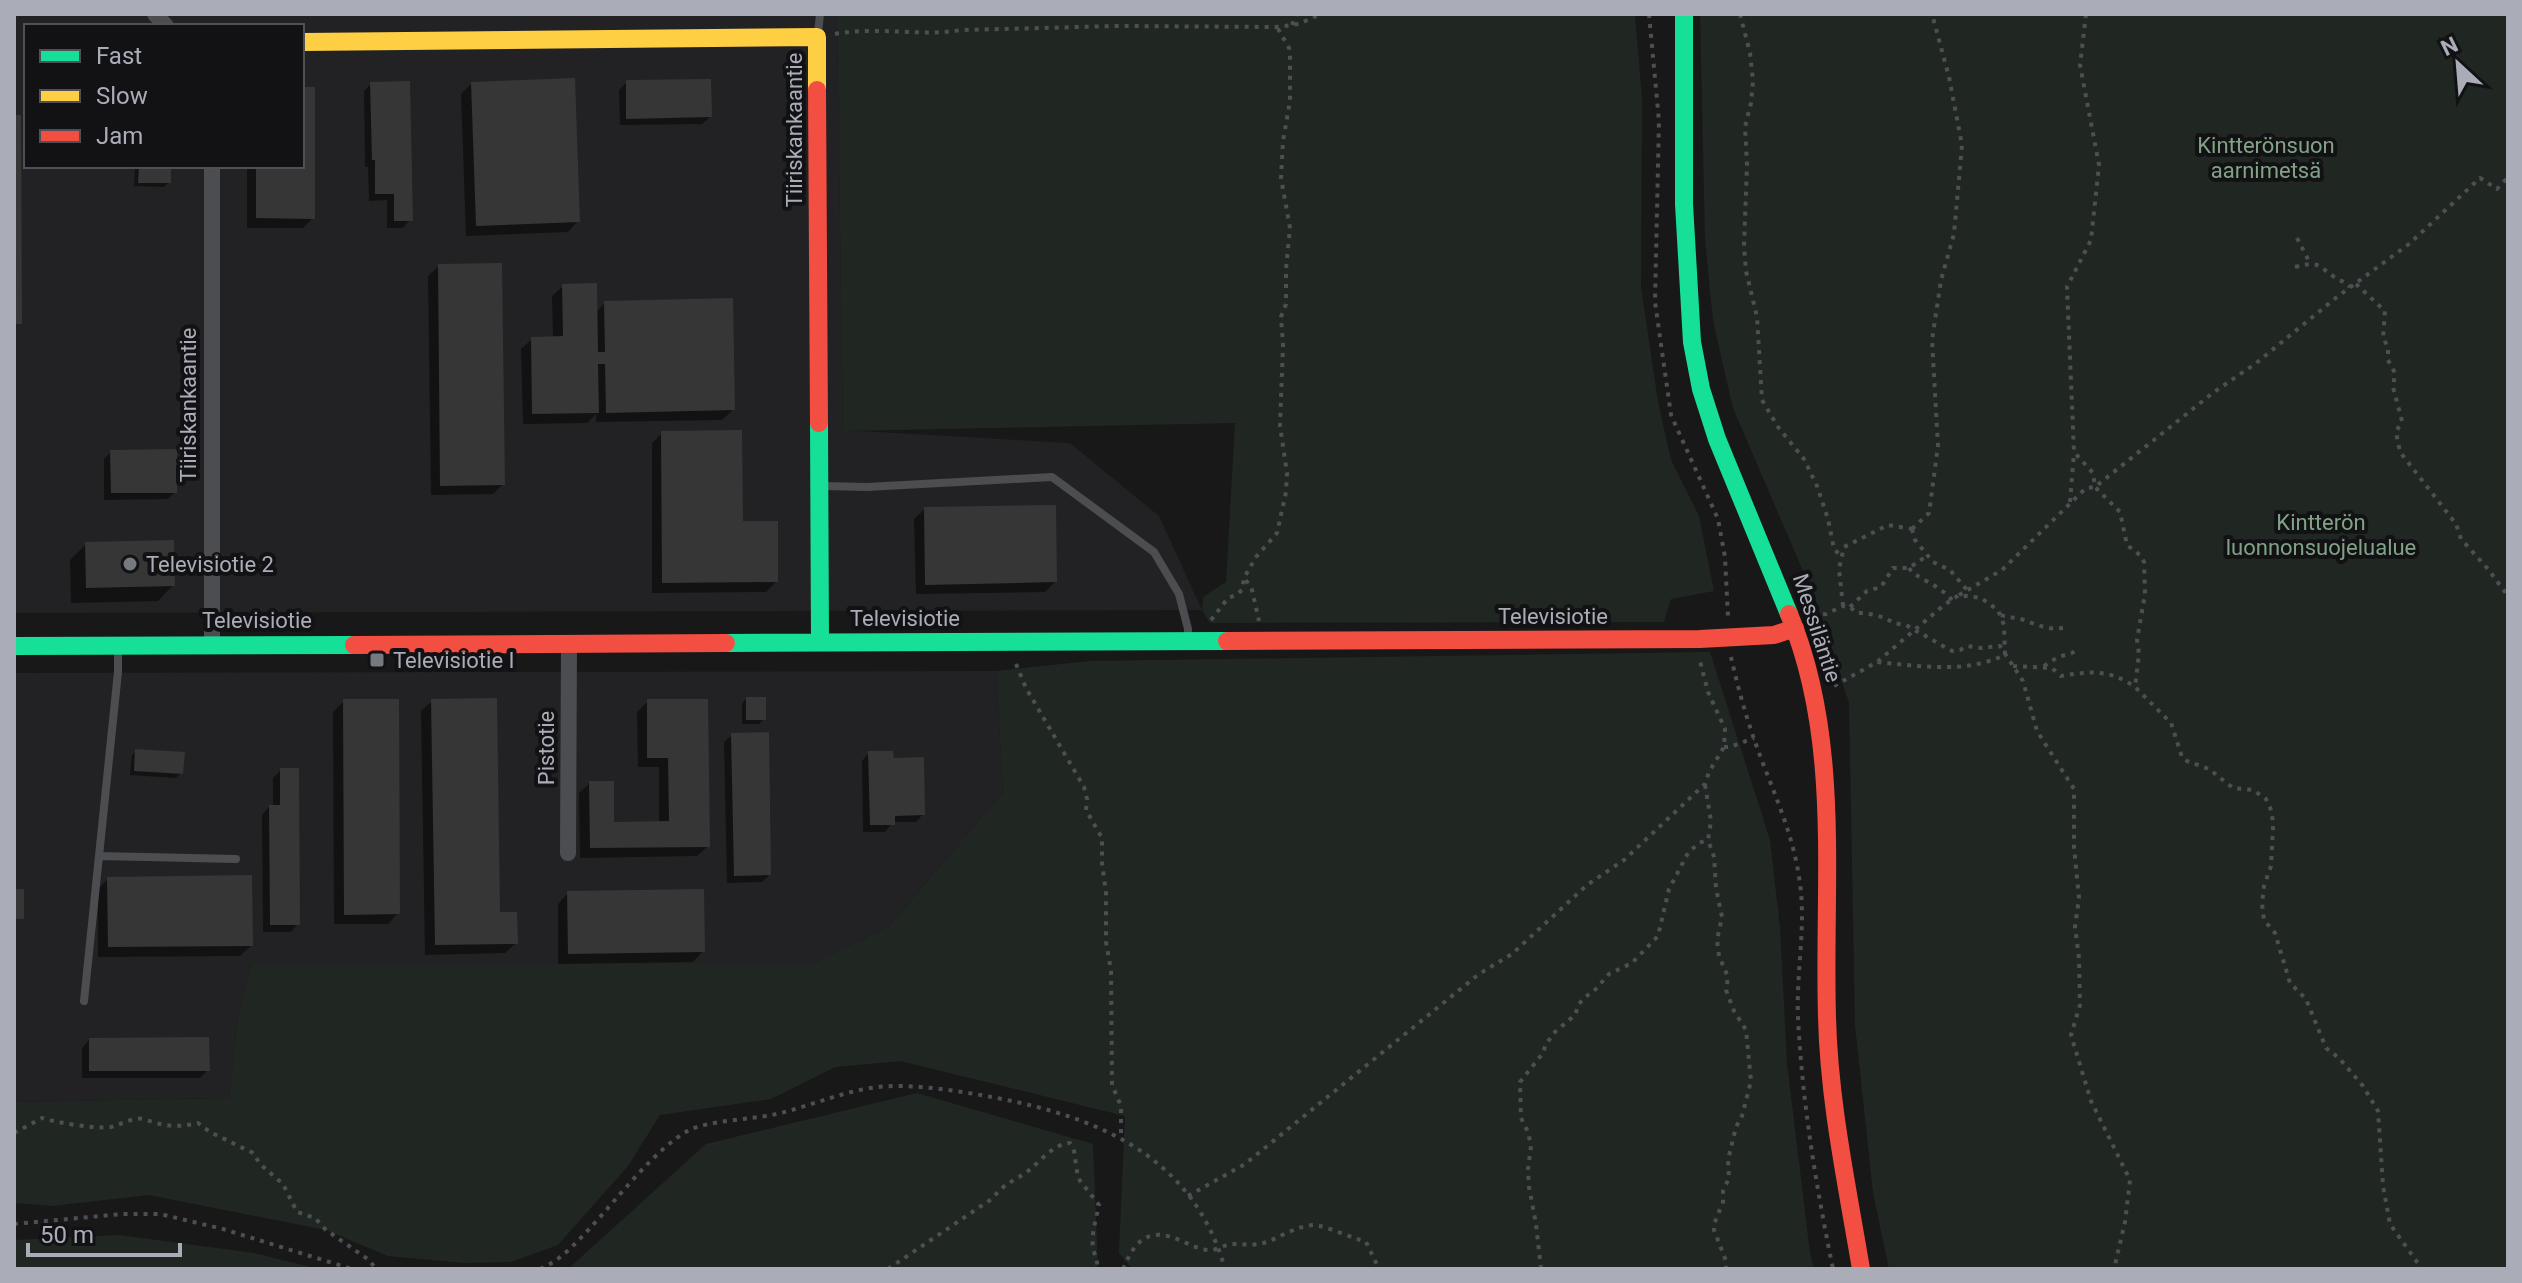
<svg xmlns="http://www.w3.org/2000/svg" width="2522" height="1283" font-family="Roboto,sans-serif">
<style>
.built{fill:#222224;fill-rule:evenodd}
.green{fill:#202722}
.shadow{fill:#0007}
.building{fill:#363637}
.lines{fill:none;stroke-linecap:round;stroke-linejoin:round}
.path{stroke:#4e4f52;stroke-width:4;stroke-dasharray:4 6;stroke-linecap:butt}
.lane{stroke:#4c4d51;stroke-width:8}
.street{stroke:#4c4d51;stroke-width:16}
.fast{stroke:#16e098;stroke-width:18}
.slow{stroke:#ffcf43;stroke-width:18}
.jam{stroke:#f24e42;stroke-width:18}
.poi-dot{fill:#777980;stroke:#121214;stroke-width:3}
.labels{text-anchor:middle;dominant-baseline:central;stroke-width:8;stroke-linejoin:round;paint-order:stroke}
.street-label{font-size:22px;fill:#aaadb8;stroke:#121214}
.park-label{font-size:22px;fill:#82a287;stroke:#121214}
.poi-label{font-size:22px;fill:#aaadb8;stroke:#121214;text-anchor:start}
</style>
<rect width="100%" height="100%" fill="#181818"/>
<path class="built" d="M14,14H837L843,430L1070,443L1159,516L1202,610L14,613ZM26,26H302V166H26Z
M996,671L1003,792L889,926L812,964H252L238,1014L229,1098L14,1102V673Z"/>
<path class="green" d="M837,14H1635L1642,99L1641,287L1658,402L1671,460L1699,516L1714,591L1671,599L1664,622L1210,623L1202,610L1203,597L1226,582L1235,423L843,431Z
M1700,14H2508V1269H1889L1873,1193L1855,1025L1849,703L1815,599L1733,408L1713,321L1705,238Z
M1710,652L1770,840L1780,927L1787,1063L1810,1253L1814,1269H1132L1119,1253L1125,1116L900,1061L835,1067L771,1099L660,1115L628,1166L558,1245L511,1262L464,1263L388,1256L326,1230L149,1195L53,1206L14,1203V1102L229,1098L238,1014L252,964H812L889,926L1003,792L996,671L1090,661Z
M917,1093L1093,1144L1098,1269H568L706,1144Z
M119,1235L254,1253L319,1269H14V1240Z"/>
<path class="shadow" d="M627,82L710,117L702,124L620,125L619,90Z
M371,84L410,220L403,228H387V200L369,201L368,167H365L364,91Z
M471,84L578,221L568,232L466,236L461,94Z
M302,89L313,218L303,228H247V166H302Z
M135,166H169V182L164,187L134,186Z
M439,266L503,484L493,494L431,495L428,276Z
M563,286L596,312L605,303L733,410L722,420L596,422V414L587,423L523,424L521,349L532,339L553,338L552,296Z
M662,433L741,523L776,582L766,592L652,593V443Z
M111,452L175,492L168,499L104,500V459Z
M925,509L1055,582L1045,592L916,594L914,519Z
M86,544L173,585L158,601L71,603L70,560Z
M746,699L764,719L759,724H742V704Z
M344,701L398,913L388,924H334L333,712Z
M432,701L498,914L516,943L505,953L425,955L421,711Z
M648,701L708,846L697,856L580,858L579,793L590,783L612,824L659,823V767H638L637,712Z
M732,735L769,875L762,882L727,883L724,742Z
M136,751L181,773L176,778L130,775L132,755Z
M869,753L923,814L916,822H893L885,832H863L862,761Z
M281,770L298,924L291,932H263L262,815L269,807H273V778Z
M108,879L251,946L240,956L98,957V889Z
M568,893L703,951L693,962L558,964V904Z
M89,1040L208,1070L200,1078H82V1048Z"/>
<path class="building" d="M575,78L580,222L476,226L471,82Z
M711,79L712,117L626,119V80Z
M410,81L413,221H394V194H375V160H372L370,82Z
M302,87H315V219L256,218V166H302Z
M14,115H21L22,324H14Z
M139,166H171V183H138Z
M502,263L505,485L440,486L438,264Z
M597,283L598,352H605L604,301L733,298L735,410L606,413L605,364H598L599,413L532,414L531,337L563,336L562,284Z
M742,430L743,521H778V582L662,583L661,431Z
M177,449V493H111L110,450Z
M1056,505L1057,582L925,585L924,507Z
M174,540L175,586L86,588L85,542Z
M746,697H766V720H746Z
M497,698L500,912H517L518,944L435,945L431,699Z
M343,699H399L400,914L344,915Z
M647,699H708L710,847L590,848L589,781H614V822L669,821L668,758H647Z
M769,732L771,875L734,876L731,733Z
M135,749L185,752L183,774L134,771Z
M868,751H893L894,758L924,757L925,815L895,816V825H870Z
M280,768H299L300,925H270L269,805H280Z
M252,875L253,946L108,947L107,877Z
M14,889H24V919H14Z
M704,889L705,952L568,954L567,891Z
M209,1037L210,1071H89V1038Z"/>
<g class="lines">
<path class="path" d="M1649,14L1659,121L1655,302L1671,415L1718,519L1725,557L1728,617
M1740,14L1750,53L1753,81L1751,103L1745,127L1747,165L1744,246L1746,271L1757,317L1762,400L1778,427L1804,459L1817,486L1828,519L1834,549L1842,557
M2086,14L2080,65L2099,165L2091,240L2067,287L2074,452L2093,473L2095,487L2120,512L2127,545L2141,556L2144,562L2145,594L2137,640L2139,654L2135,687L2171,723L2182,757L2187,761L2209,769L2233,788L2253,790L2266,799L2272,812L2273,829L2271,866L2264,886L2262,904L2264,920L2275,933L2290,983L2306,999L2326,1048L2339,1058L2363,1086L2378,1111L2383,1186L2390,1224L2422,1269
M1292,25L1297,14
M835,34C879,26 920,37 961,30L1119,26L1277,27L1299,24L1320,14
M2297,238L2310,263
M2295,267C2318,261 2316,264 2333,276C2339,281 2345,281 2350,287
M2356,284L2385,311L2383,338L2388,347V360L2395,373L2393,387L2402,421L2396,432L2400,452L2456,524L2461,539L2488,569L2508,596
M2070,502L2074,453
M1912,529L1929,513L1938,446L1932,340L1941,280L1954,234L1962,145L1949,77L1932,14
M1912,529L1915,540L1933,562L1950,570L1967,590
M1909,568C1916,579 1939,584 1952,600
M1246,580L1252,590L1259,621
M1959,595L2002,570L2086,488L2095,487L2214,392L2255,364L2337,297L2409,244L2480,178L2497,189L2508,177
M1843,606L1839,569L1844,547L1888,525L1912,529
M1850,607L1867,591L1881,587L1893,568H1909L1928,555
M1813,615L1826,614L1843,606L1850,607L1857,613H1866L1886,618L1893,623L1906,625L1952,651L1960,650L1967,646L1981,648L2000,646L2023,681L2037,731L2074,789V847L2079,898L2075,927L2079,958L2080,1005L2071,1035L2091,1101L2130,1180L2125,1222L2114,1269
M2001,615C2008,618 2013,617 2021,619C2036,624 2050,632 2066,627
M1211,620L1228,598L1236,595L1242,590L1244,578L1256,557L1277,533L1286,492L1287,473L1280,426L1283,345L1281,317L1286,304V269L1290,228L1281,178L1283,141L1290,101V55L1289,48L1277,27
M1731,657C1737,684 1745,713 1754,739C1770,785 1792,829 1799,877C1807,924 1796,970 1798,1017C1802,1101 1816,1186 1833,1269
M1016,664L1026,688L1084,787L1087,799L1086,810L1102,838V863L1106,893V942L1111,970L1112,1085L1121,1106V1137
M2013,666L2052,668L2061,676C2091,671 2109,669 2135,687
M2044,666L2058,657L2072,653L2076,650
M1834,686L1877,662L1944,605L1959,595L1981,598L1998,610L2004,625L2005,655C1964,674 1921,666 1877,662
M1724,747H1730L1754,738
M1705,785L1711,821L1708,840L1714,857L1716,888L1722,917L1717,940L1719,956L1728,977L1726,990L1734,1011L1746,1030L1751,1081L1742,1116L1736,1127L1728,1160L1729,1178L1723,1191V1202L1714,1224V1230L1726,1261V1269
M14,1133L42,1118C59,1123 94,1129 111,1127C120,1125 127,1120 136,1119C143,1117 153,1123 160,1124C174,1127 185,1126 198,1123L210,1132L253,1153L260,1164L283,1184L297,1212L315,1218L326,1230L369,1260L376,1269
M1188,1196L1245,1164L1479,974L1512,954L1587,885L1624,860L1705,784L1709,772L1724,747L1725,729L1708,692L1700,661
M14,1224L122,1214H160L223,1229L352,1269
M540,1269C561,1260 575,1244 591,1227C618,1198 655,1149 689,1130C708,1121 750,1119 772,1115C814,1106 852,1086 895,1086C930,1086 964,1092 997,1098C1101,1118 1194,1158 1225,1269
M888,1269L993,1198C1004,1183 1015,1181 1028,1171C1041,1161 1053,1144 1070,1143L1074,1151L1078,1178L1099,1205C1096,1220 1091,1234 1093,1248C1095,1257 1098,1260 1097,1269
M1123,1269C1130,1254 1136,1238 1155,1235C1174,1233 1192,1249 1208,1250C1217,1251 1223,1245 1231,1244C1243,1244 1255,1246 1267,1242C1282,1236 1297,1226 1314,1225C1323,1225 1355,1239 1366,1242L1379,1269
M1541,1269L1536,1224L1529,1187L1528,1169L1531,1146L1528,1132L1521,1118L1520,1082L1543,1053L1546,1044L1555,1032L1575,1015L1579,1004L1585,997L1594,991L1609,974L1632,963L1658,936L1669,889L1688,853L1699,843L1708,840"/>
<path class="lane" d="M818,33L820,14
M822,486L867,487L1052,477L1154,552L1179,594L1188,629V638
M99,856L236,859
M84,1001L118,672V650"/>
<path class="street" d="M155,14L166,26
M212,644V166
M568,853L569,643"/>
<path class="fast" d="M1684,14V204L1692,342L1701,389L1717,439L1789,614
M819,423L820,641
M726,643L1227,641
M14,646L354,645"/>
<path class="slow" d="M302,42L817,37V90"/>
<path class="jam" d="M817,90L819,423
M1789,614C1842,741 1823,883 1827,1017C1829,1102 1847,1185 1861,1269
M1227,641L1700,639L1774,635L1795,628
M354,645L726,643"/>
</g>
<g class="poi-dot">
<circle cx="130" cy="564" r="8"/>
<rect x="369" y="652" width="16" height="16" rx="4"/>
</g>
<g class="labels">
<g class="street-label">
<text transform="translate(794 130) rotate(-90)">Tiiriskankaantie</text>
<text transform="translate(188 405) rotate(-90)">Tiiriskankaantie</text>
<text x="1553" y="616">Televisiotie</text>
<text x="905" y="618">Televisiotie</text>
<text x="257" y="620">Televisiotie</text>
<text transform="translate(1817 628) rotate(72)">Messiläntie</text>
<text transform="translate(546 748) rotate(-90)">Pistotie</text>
</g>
<g class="park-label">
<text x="2266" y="145">Kintterönsuon<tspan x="2266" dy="25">aarnimetsä</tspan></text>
<text x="2321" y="522">Kintterön<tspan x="2321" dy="25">luonnonsuojelualue</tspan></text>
</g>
<g class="poi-label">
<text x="146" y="564">Televisiotie 2</text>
<text x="393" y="660">Televisiotie I</text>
</g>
</g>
<rect width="2522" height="1283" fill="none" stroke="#aaadb8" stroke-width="32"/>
<rect x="24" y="24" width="280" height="144" fill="#121214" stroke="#4f5056" stroke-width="2"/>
<rect x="40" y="50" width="40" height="12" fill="#16e098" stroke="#4f5056" stroke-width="2"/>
<text x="96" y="64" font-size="24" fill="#aaadb8">Fast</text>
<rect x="40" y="90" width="40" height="12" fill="#ffcf43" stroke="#4f5056" stroke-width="2"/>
<text x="96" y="104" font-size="24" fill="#aaadb8">Slow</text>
<rect x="40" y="130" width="40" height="12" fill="#f24e42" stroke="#4f5056" stroke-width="2"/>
<text x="96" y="144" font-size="24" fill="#aaadb8">Jam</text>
<g transform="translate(2458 64) rotate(334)" stroke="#121214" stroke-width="6" paint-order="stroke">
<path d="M0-6L14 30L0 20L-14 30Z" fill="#aaadb8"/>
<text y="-12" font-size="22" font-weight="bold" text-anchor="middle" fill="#aaadb8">N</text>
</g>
<path d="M28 1243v12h152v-12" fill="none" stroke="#aaadb8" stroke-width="4"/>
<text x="40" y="1243" font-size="24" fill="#aaadb8" stroke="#121214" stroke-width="6" paint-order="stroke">50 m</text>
</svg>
